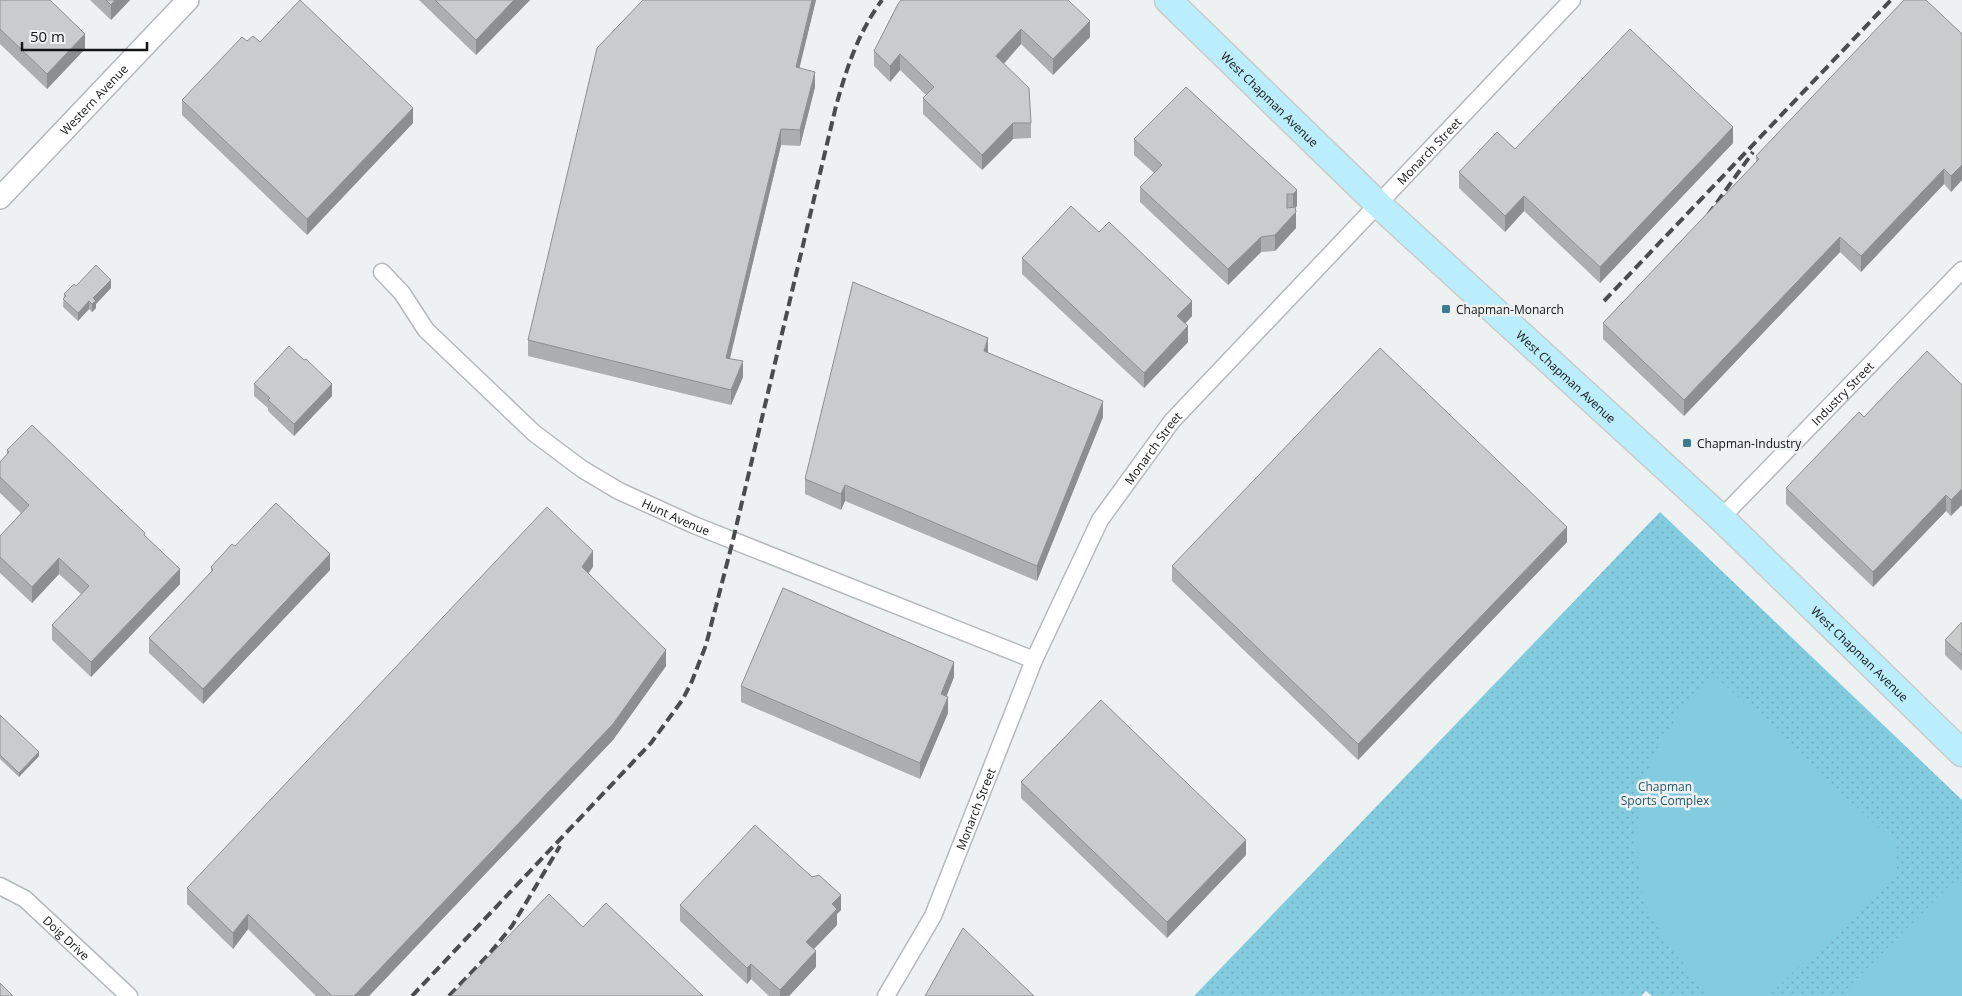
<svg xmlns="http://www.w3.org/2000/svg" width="1962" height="996" font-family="'Open Sans',sans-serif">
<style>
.grass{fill:url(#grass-dots)}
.pitch{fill:#83ccdf}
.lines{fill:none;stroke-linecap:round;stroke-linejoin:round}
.minor-casing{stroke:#b6b9bb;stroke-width:19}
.tertiary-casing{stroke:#b6b9bb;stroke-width:24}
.primary-casing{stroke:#cbcbcb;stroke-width:29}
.minor{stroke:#fff;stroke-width:16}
.tertiary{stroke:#fff;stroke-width:21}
.primary{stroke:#bbeefc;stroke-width:26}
.rail{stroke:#4b4c4d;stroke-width:4;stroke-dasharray:10 5;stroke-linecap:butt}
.wall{fill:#acafb0}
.shaded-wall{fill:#8c8f90}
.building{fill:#c8cccd;stroke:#8c8f90}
.poi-dot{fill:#3a7d8e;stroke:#edf1f2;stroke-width:2}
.labels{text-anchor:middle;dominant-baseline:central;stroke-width:5;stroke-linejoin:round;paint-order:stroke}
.street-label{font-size:12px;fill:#131414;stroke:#edf1f2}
.poi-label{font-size:12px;fill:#131414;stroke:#edf1f2;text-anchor:start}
.park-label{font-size:12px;fill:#275a66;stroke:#edf1f2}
</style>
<defs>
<pattern id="grass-dots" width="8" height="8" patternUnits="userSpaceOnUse" patternTransform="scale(1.25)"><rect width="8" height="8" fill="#83ccdf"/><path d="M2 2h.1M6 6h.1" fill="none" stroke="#70aebe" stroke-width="1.8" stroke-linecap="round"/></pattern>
</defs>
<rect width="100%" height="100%" fill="#edf1f2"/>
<path class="grass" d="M1660,512L1962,800V996H1652L1646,991L1641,996H1194Z"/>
<path class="pitch" d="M1713,674L1895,843L1897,875L1768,996H1715L1702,987L1667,943L1643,901L1635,837L1647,772L1662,739L1692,695Z
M1954,881L1962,889V996H1840Z"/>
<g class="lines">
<defs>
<g id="minor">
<path id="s1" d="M382,272L402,293L426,330L534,433L582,469L619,491L694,525L1034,660"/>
<path id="s2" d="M1721,518L1962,270"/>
<path id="s3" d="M0,886L25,899L129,996"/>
<path id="s4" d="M886,996L933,916L1034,660L1100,520L1172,421L1572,0"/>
</g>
<g id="tertiary">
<path id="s5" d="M0,198L188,0"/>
</g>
<g id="primary">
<path id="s6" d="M1168,0L1379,205L1721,518L1962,753"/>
</g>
</defs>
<use href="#minor" class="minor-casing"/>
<use href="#tertiary" class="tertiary-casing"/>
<use href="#primary" class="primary-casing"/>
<use href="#minor" class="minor"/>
<use href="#tertiary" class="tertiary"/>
<use href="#primary" class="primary"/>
<path class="rail" d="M1708,215L1753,152
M1604,301L1891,0
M412,996L651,743L683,699L692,681L706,645L733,540L836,106C847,67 858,33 882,0
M449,996L490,953L512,926L560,846"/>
</g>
<path class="wall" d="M0,0L85,49L47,89L0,44Z
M90,0H130L111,20Z
M419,0H530L476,55Z
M643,0H816L799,68L815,87L800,146L781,145L730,359L743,377L731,405L528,356V340Z
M898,4L1090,37L1053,75L1021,44L1004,64L1031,123V138L1013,139L982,170L923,114V98L926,95L900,70L890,82L874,66V51Z
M1962,34V180L1951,192L1944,184L1861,272L1840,252L1684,416L1603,339V323L1756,163V156Z
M247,41L260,42L413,123L307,235L182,115V100Z
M1134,139L1297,190V206L1295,207L1296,228L1275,251L1261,252L1228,285L1140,202V187L1154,173L1134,155Z
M1733,143L1600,283L1524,211L1505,232L1459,188V172L1515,149Z
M1099,232L1192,316L1185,324L1188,342L1144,388L1022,274V258Z
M76,286L111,288L96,304V308L92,312L89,309L78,321L63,307L64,294Z
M988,353L1103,417L1037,581L845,501L841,510L805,494V479Z
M254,384L332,396L294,436L268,411V408L254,396Z
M1962,385L1951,516L1946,511L1873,587L1786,504V488L1864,417Z
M7,450L145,536L180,584L91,677L52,640V625L81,594L59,574L32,603L0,573V536L21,513L0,493V462L7,454Z
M1567,542L1358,760L1172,581V566Z
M235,546L330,570L203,704L149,653V638L211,572V567Z
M593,567L588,573L666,666L613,740L369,996H316L248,929L233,949L187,904V888Z
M1962,622V671L1945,655V640Z
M954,677L946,697L948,713L920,779L741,702V686Z
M0,715L39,756L19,777L0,759Z
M1021,782L1246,855L1167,938L1021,798Z
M680,905L841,910L837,914V925L814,949L816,967L789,996H769L751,979L747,984L680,921Z"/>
<path class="shaded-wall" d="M115,0H130L111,20V5Z
M514,0H530L476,55V40Z
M812,0H816L796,82V67Z
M1090,21V37L1053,75V59Z
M1021,29V44L996,72V56Z
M85,34V49L47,89V74Z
M900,54V70L890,82V66Z
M815,72V87L800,146V130Z
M413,108V123L307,235V219Z
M1013,123V139L982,170V155Z
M1733,127V143L1600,283V267Z
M781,129V145L726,374V358Z
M1962,165V180L1951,192V176Z
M1944,169V184L1861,272V256Z
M1297,190V206L1293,210V194Z
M1524,196V211L1505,232V216Z
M1296,212V228L1275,251V235Z
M1261,237V252L1228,285V269Z
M1840,237V252L1684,416V400Z
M111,280V288L96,304V308L92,312V304L93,298Z
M89,301V309L78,321V313Z
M1192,301V316L1177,332V316Z
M1188,326V342L1144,388V373Z
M988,338V354L984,351Z
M743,361V377L731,405V390Z
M332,384V396L294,436V424Z
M1103,401V417L1037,581V566Z
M845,485V501L841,510V494Z
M1962,489V505L1951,516V500Z
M1946,495V511L1873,587V572Z
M1567,527V542L1358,760V744Z
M593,551V567L582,582V567Z
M330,554V570L203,704V689Z
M59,558V574L32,603V587Z
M180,569V584L91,677V662Z
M666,650V666L613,740L369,996H354Z
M954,662V677L941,710V694Z
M948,697V713L920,779V763Z
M39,752V756L19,777V773Z
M1246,840V855L1167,938V922Z
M841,895V910L837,914V925L806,957V942L832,904Z
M248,914V929L233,949V933Z
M816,951V967L789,996H780V990Z
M751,964V979L747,984V968Z"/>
<path class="building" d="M0,0H50L85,34L47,74L0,29Z
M106,0H115L111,5Z
M300,0L413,108L307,219L182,100L242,37L247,41L253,36L260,42Z
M435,0H514L476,40Z
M643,0H812L796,67L815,72L800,130L781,129L726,358L743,361L731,390L528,340L597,48Z
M901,0H1068L1090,21L1053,59L1021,29L996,56L1029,88L1031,123H1013L982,155L923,98L934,87L900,54L890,66L874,51L898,4Z
M1904,0H1926L1962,34V165L1951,176L1944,169L1861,256L1840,237L1684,400L1603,323L1759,159L1756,156Z
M1630,29L1733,127L1600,267L1524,196L1505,216L1459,172L1497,132L1515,149Z
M1186,87L1297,190L1293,194H1287V208L1295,207L1296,212L1275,235L1261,237L1228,269L1140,187L1162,165L1134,139Z
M1071,206L1099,232L1109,222L1192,301L1177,316L1188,326L1144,373L1022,258Z
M96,265L111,280L93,298L96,301L92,304L89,301L78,313L63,299L66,296L64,294L74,284L76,286Z
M853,282L988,338L984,351L1103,401L1037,566L845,485L841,494L805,479Z
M289,346L304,360L306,359L332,384L294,424L268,400L270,398L254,384Z
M1380,348L1567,527L1358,744L1172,566Z
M1927,351L1962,385V489L1951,500L1946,495L1873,572L1786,488L1859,412L1864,417Z
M32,425L145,533L144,535L180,569L91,662L52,625L89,586L59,558L32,587L0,557V536L29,505L0,477V462L9,452L7,450Z
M276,503L330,554L203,689L149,638L213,570L211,567L232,544L235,546Z
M547,507L593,551L582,567L666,650L613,724L354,996H332L248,914L233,933L187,888Z
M783,588L954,662L941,694L948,697L920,763L741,686Z
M1962,622V655L1945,640Z
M1101,700L1246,840L1167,922L1021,782Z
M0,715L39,752L19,773L0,755Z
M755,825L812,877L819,875L841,895L832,904L837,909L806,942L816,951L780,990L751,964L747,968L680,905Z
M549,894L583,927L606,903L703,996H451Z
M963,928L1034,996H925Z
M0,983L13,996H0Z"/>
<g class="poi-dot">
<rect x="1441" y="304" width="10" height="10" rx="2.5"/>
<rect x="1682" y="438" width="10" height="10" rx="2.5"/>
</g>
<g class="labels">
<g class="street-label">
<text stroke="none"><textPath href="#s5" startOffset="136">Western Avenue</textPath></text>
<text stroke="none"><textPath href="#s6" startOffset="142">West Chapman Avenue</textPath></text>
<text stroke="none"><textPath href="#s4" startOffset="1018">Monarch Street</textPath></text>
<text stroke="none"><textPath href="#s6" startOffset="548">West Chapman Avenue</textPath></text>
<text stroke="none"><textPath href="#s2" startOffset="174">Industry Street</textPath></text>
<text stroke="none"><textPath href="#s4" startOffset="612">Monarch Street</textPath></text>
<text stroke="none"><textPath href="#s1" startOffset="388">Hunt Avenue</textPath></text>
<text stroke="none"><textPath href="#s6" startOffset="952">West Chapman Avenue</textPath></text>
<text stroke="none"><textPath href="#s4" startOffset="208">Monarch Street</textPath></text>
<text stroke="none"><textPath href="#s3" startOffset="85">Doig Drive</textPath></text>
</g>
<g class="poi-label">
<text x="1456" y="309">Chapman-Monarch</text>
<text x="1697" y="443">Chapman-Industry</text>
</g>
<g class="park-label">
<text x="1665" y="786">Chapman<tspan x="1665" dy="14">Sports Complex</tspan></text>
</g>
</g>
<path d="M22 42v8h125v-8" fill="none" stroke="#131414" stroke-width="2.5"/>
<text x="30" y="42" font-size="15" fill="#131414" stroke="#edf1f2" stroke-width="4" paint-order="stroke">50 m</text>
</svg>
